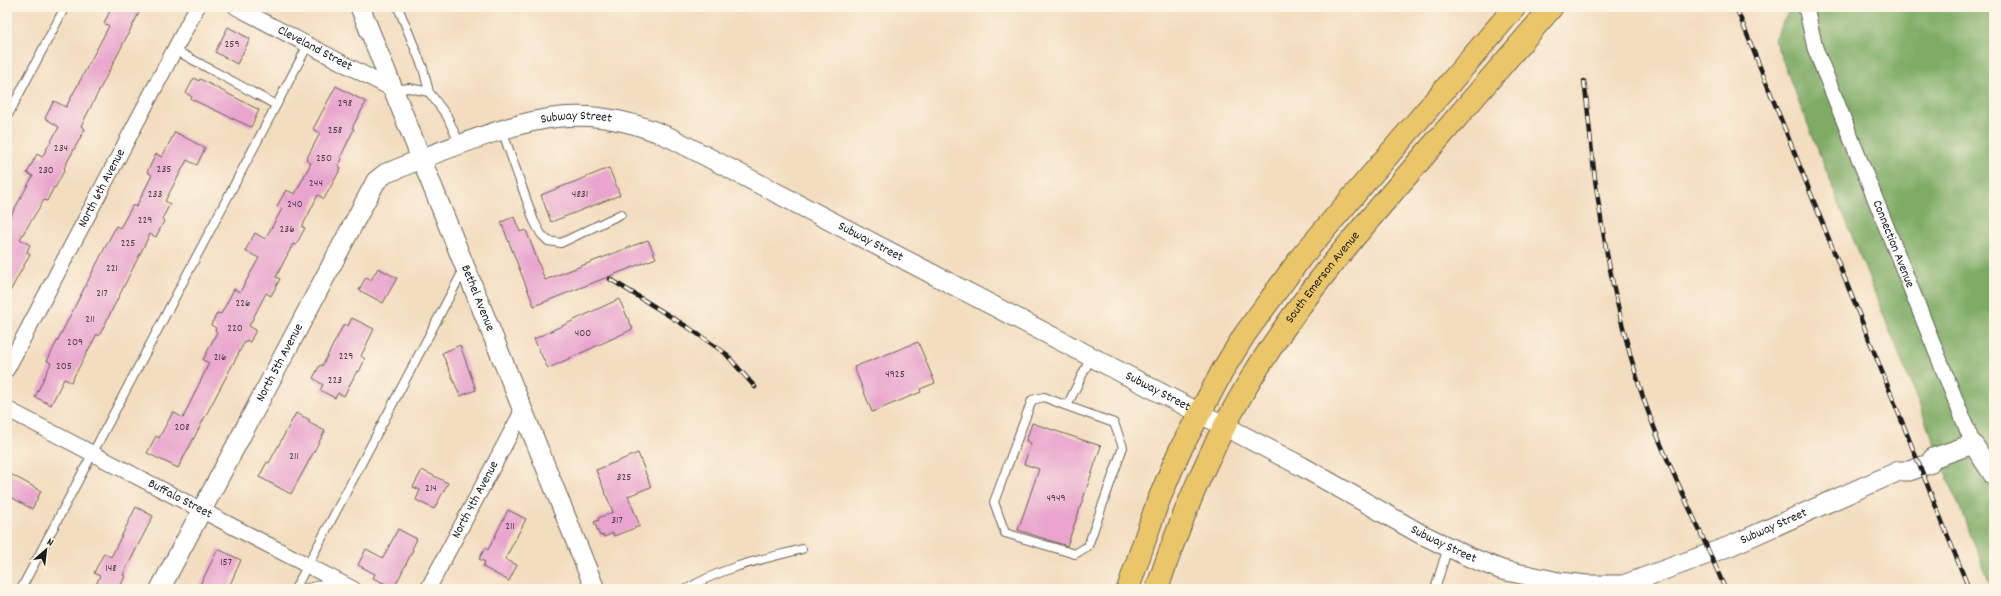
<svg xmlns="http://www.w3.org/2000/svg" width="2001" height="596" font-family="Dekko,sans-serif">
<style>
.forest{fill:#7eac65;stroke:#4d6440}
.building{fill:#e9a5ce}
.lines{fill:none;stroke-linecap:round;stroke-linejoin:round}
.service-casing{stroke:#676055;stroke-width:10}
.minor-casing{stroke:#676055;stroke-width:17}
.tertiary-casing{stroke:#676055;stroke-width:21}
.primary-casing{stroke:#676055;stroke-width:24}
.service{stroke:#fff;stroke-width:8}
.minor{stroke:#fff;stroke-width:15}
.tertiary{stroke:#fff;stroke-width:19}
.primary{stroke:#ebc669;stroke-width:22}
.rail-casing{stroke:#1c1c1c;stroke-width:4.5}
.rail{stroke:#fcf5e5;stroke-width:3;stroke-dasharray:9;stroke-linecap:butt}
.labels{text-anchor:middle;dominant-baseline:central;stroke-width:4;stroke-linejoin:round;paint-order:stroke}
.number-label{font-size:11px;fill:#4f3e48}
.street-label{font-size:13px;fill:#1c1c1c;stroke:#fcf5e5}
</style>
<rect width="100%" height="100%" fill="#fcf5e5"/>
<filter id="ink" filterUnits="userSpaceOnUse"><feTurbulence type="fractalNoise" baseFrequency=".025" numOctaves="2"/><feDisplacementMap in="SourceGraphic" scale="8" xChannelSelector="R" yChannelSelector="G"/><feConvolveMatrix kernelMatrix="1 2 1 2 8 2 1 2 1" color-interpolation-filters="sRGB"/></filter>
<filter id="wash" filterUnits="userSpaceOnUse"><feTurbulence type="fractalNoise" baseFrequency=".012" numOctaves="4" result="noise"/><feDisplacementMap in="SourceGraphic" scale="16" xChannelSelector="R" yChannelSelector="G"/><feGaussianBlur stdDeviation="0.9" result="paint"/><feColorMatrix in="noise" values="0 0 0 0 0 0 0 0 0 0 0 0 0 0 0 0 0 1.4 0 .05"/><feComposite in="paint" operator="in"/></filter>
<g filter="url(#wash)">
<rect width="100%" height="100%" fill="#f3ddbf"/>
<path class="forest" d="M1791,7H1994V589H1992L1774,39Z"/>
<g id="blocks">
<path class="building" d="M112,7H142L81,126L85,129L64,168L65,169L55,188L54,187L47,201L44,200L20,239L30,245L27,252L30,254L7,297V222L33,176L27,173L37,154L42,157L59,127L45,118L54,101L66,107L109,26L104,23Z
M228,27L250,39L237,64L215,52Z
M194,78L199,81L200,79L259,110L251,127L191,99L192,97L186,93Z
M336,86L366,102L352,128L354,129L340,158L342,159L338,166L341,168L324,199L318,195L302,227L305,228L296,245L293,244L276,277L280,279L271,296L266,293L249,326L256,330L250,342L246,340L243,345L178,468L147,453L156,436L159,438L173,412L183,418L209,363L203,360L217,332L215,330L216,328L211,325L217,313L221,314L234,289L240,292L259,258L245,251L255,233L265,239L282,209L277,206L286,190L295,194L311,163L306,160L320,133L313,129Z
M175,132L205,148L197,165L187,160L165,201L170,204L162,219L164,221L156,237L150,234L99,336L97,334L71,382L64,379L51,405L35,397L51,363L47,361L116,226L120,228L133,205L136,207L152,175L147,172L156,154L162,157Z
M609,168L620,195L551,222L541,195Z
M514,217L520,232L526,230L545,280L648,240L656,258L534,306L501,222Z
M378,268L397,278L383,303L359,290L366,277L371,280Z
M619,299L633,329L549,368L547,367L534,339Z
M352,318L374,329L361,356L365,359L359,372L357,371L344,396L338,393L335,398L320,390L323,385L313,378L320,365L322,366L344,324L348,326Z
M918,342L935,383L920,389L921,392L872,412L854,367Z
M460,345L476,390L460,396L442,353Z
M296,413L310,420L308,422L325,431L291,494L259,477L267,462L269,463Z
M1032,423L1101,446L1067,546L1018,530L1039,469L1024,464L1031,443L1026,441Z
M638,453L651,487L628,496L640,526L614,536L613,533L604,537L603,535L600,536L594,522L599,520L598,518L613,512L596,470Z
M422,470L448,483L434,509L416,500L420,490L413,487Z
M7,472L41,491L32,509L7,495Z
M136,507L153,516L123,575L125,576L119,589H94L100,576L94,573L104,553L111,557Z
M508,510L526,519L505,559L517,565L509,581L483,567L485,562L479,559L485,548L488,550Z
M398,529L417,539L412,549L413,550L394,588L373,578L375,574L358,565L366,549L383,558Z
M218,549L241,560L228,589H198Z"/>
</g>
</g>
<g filter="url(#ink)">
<use href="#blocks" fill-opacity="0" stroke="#676055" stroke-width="1"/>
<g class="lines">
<defs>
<path id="service" d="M398,7L423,68L429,92L447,116L460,145
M175,50L276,105
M394,90L409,88L429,92
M7,117L65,7
M502,130L534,221L541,234L548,241L561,243L621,214
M1067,406L1044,397L1032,400L994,502L1005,533L1075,554L1088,546L1123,447L1114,423L1067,406L1091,357
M21,589L308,45
M295,589L464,269
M304,589L324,584L336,583
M687,589C725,566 761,560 802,549
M1435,589L1448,547"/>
<g id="minor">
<path id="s1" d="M236,7L394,90"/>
<path id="s2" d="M1806,7L1815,48L1973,444"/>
<path id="s3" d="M7,369L197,7"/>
<path id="s4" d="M7,409L353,589"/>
<path id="s5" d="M428,589L523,410"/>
</g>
<g id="tertiary">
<path id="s6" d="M360,7L595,589"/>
<path id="s7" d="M160,589L376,181L386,173C400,169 414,161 428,156C520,123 576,95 671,138L1301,466L1419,533L1467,556L1502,570L1559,582L1587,585H1623L1730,546L1899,471H1909L1929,464L1933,458L1973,444L1994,476"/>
</g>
<g id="primary">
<path d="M1128,589L1157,504L1179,452L1224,368L1245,334L1302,256L1515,7"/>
<path id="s8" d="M1157,589C1183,511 1215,435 1259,366C1303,296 1356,234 1410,172C1457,117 1505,62 1552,7"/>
</g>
</defs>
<use href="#service" class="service-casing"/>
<use href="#minor" class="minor-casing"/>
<use href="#tertiary" class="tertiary-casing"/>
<use href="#primary" class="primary-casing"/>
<use href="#service" class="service"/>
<use href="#minor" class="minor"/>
<use href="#tertiary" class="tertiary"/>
<use href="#primary" class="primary"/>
<defs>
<path id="rail" d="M1736,7L1969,589
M1584,81C1589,116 1591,151 1596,186C1605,252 1620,324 1640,388C1662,457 1698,522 1725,589
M610,279L689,328L725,353L755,387"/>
</defs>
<use href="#rail" class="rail-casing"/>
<use href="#rail" class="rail"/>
</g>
</g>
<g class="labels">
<g class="number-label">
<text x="232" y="45">259</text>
<text x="345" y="104">298</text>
<text x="335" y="131">258</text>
<text x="61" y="149">234</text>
<text x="324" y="159">250</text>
<text x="164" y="170">235</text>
<text x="46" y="171">230</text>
<text x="316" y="184">244</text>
<text x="155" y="195">233</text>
<text x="580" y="195">4831</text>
<text x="295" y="205">240</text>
<text x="145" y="221">229</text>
<text x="287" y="230">236</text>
<text x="128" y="244">225</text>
<text x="112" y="269">221</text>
<text x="102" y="294">217</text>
<text x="243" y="304">226</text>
<text x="90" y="320">211</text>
<text x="235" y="329">220</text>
<text x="583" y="334">400</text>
<text x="75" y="343">209</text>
<text x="346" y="357">229</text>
<text x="220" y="358">216</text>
<text x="64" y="367">205</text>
<text x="895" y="375">4925</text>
<text x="335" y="381">223</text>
<text x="182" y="428">208</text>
<text x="294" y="457">211</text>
<text x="624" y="478">325</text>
<text x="431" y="489">214</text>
<text x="1056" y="499">4949</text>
<text x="617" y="521">317</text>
<text x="510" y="527">211</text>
<text x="226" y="563">157</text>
<text x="111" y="569">148</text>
</g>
<g class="street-label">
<text stroke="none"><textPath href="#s1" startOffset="89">Cleveland Street</textPath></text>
<text stroke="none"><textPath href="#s7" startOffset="674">Subway Street</textPath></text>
<text stroke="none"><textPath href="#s3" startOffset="204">North 6th Avenue</textPath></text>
<text stroke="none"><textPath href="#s7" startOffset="997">Subway Street</textPath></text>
<text stroke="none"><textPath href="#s2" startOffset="253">Connection Avenue</textPath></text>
<text stroke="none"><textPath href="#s8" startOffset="355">South Emerson Avenue</textPath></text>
<text stroke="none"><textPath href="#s6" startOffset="314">Bethel Avenue</textPath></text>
<text stroke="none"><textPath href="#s7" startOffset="256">North 5th Avenue</textPath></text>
<text stroke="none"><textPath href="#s7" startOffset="1321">Subway Street</textPath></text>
<text stroke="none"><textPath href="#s4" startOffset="195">Buffalo Street</textPath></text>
<text stroke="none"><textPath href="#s5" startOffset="101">North 4th Avenue</textPath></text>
<text stroke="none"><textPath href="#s7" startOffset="1993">Subway Street</textPath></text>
<text stroke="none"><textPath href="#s7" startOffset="1645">Subway Street</textPath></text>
</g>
</g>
<rect width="2001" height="596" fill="none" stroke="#fcf5e5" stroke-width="24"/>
<g transform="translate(46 550) rotate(28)" stroke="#fcf5e5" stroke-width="3" paint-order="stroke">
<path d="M0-3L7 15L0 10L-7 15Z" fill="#1c1c1c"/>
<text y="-6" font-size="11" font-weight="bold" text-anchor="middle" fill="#1c1c1c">N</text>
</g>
</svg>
